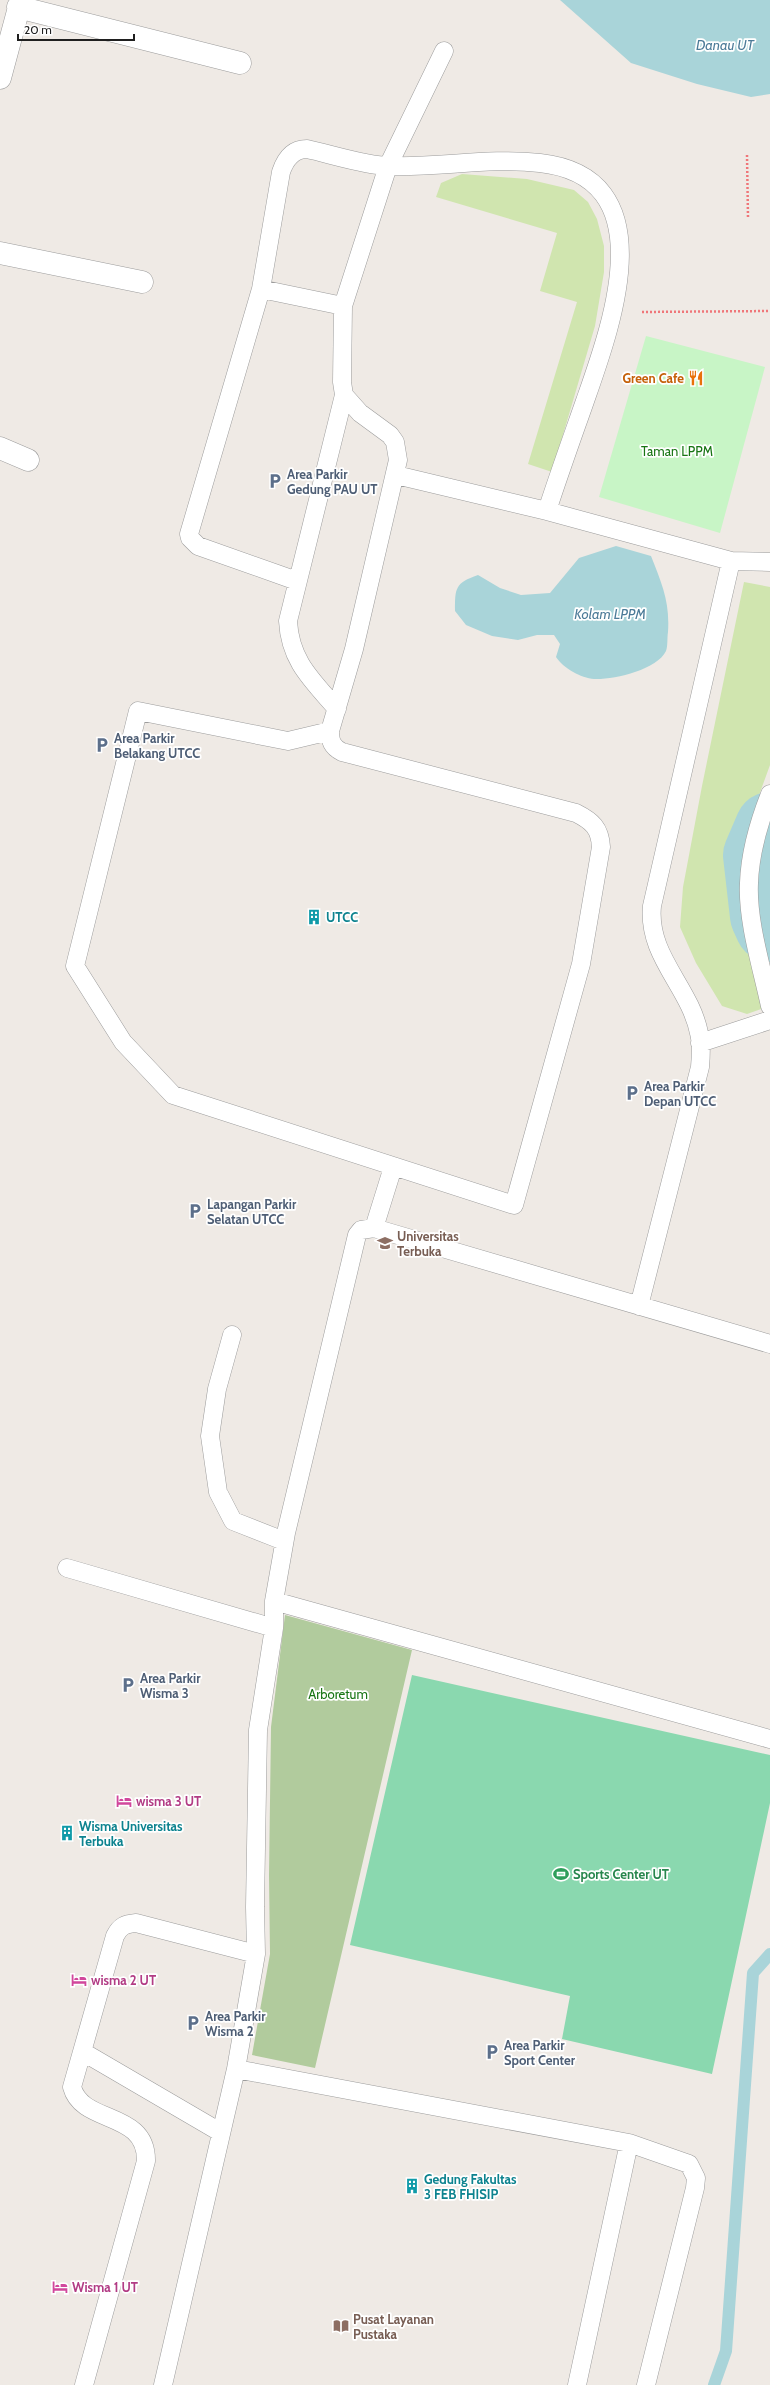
<svg xmlns="http://www.w3.org/2000/svg" width="770" height="2385" font-family="Cabin,sans-serif">
<style>
.grass{fill:#d0e5af}
.forest{fill:#b1cb9d}
.park{fill:#c8f5c6}
.pitch{fill:#8ad8af}
.water{fill:#a9d4d9}
.lines{fill:none;stroke-linecap:round;stroke-linejoin:round}
.stream{stroke:#a9d4d9;stroke-width:12}
.river{stroke:#a9d4d9;stroke-width:70}
.service-casing{stroke:#9c9c9c;stroke-width:19}
.minor-casing{stroke:#9c9c9c;stroke-width:23}
.path{stroke:#ef7679;stroke-width:2.5;stroke-dasharray:2 2;stroke-linecap:butt}
.service{stroke:#fff;stroke-width:18}
.minor{stroke:#fff;stroke-width:22}
.labels{text-anchor:middle;dominant-baseline:central;stroke-width:3.5;stroke-linejoin:round;paint-order:stroke}
.food-label{font-size:13px;font-weight:bold;fill:#c56008;stroke:#fff;text-anchor:end}
.park-label{font-size:13px;fill:#187514;stroke:#fff}
.service-label{font-size:13px;font-weight:bold;fill:#4e5e75;stroke:#fff;text-anchor:start}
.culture-label{font-size:13px;font-weight:bold;fill:#0d838f;stroke:#fff;text-anchor:start}
.education-label{font-size:13px;font-weight:bold;fill:#785e54;stroke:#fff;text-anchor:start}
.hotel-label{font-size:13px;font-weight:bold;fill:#b23c85;stroke:#fff;text-anchor:start}
.leisure-label{font-size:13px;font-weight:bold;fill:#27864d;stroke:#fff;text-anchor:start}
.water-label{font-size:14px;font-style:italic;fill:#4c7b98;stroke:#fff}
</style>
<rect width="100%" height="100%" fill="#efeae5"/>
<path class="grass" d="M462,174L527,179L574,190L588,202L597,219L604,246V272L595,326L552,472L528,464L577,302L540,291L557,233L436,197L441,183Z
M744,582L770,587V765L746,831L735,875L738,920L770,987V1006L747,1014L722,1006L696,963L680,927L683,887L702,786Z"/>
<path class="forest" d="M285,1615L412,1650L315,2068L252,2055L270,1954L269,1875L271,1727Z"/>
<path class="park" d="M646,336L765,367L720,533L599,497Z"/>
<path class="pitch" d="M412,1675L770,1755V1803L712,2074L562,2039L570,1996L350,1945Z"/>
<path class="water" d="M560,0H770V94L751,97L697,84L631,63Z
M616,546L651,556C662,584 670,602 668,632C667,638 668,646 666,651C657,670 613,680 594,679C581,678 563,668 556,657L560,644L554,635H537L518,640L492,636L466,625L455,611C455,588 455,583 478,575L500,588L521,595L550,593L579,558Z"/>
<g class="lines">
<path class="stream" d="M714,2385L726,2351L753,1973L770,1954"/>
<path class="river" d="M770,827L758,855L765,916L770,927"/>
<defs>
<path id="service" d="M261,289L189,534L190,538L198,546L297,581
M343,306L261,289L281,172C285,160 292,149 307,149C330,154 367,166 389,166C439,168 489,157 540,163C666,177 612,324 585,401C572,438 559,474 547,511
M396,475L547,511L731,561L770,562
M337,709C312,680 290,661 288,621L344,395
M330,731L288,741L138,711L75,966L123,1042L173,1095L514,1205L581,964L601,847C600,828 592,821 576,813L342,752C332,747 330,741 330,731L354,649L398,460L395,442L390,435L360,413L344,395L342,382L343,306L388,166L444,51
M770,794C759,822 750,852 749,883C747,921 762,968 770,1006
M700,1043L770,1020
M374,1228L393,1167
M639,1306L700,1067C701,1056 702,1044 699,1033C690,987 647,956 652,906L731,561
M232,1335L217,1389L210,1436L218,1492L233,1521L284,1541
M67,1568L274,1628
M274,1601L770,1739
M83,2052L220,2132
M236,2069L629,2143L689,2164L696,2178L695,2188L646,2385
M84,2385L146,2161C147,2110 82,2125 72,2087L115,1936C120,1926 125,1924 136,1923L256,1954
M163,2385L236,2069L256,1954L255,1907L258,1730L274,1628V1601L286,1533L357,1235L361,1230L374,1228L770,1344
M577,2385L629,2143"/>
<path id="minor" d="M18,7L240,63
M0,78L21,0
M0,253L142,282
M0,448L28,460"/>
</defs>
<use href="#service" class="service-casing"/>
<use href="#minor" class="minor-casing"/>
<path class="path" d="M747,155L748,218
M642,312L770,311"/>
<use href="#service" class="service"/>
<use href="#minor" class="minor"/>
</g>
<defs>
<symbol id="restaurant-bare" viewBox="-9 -9 18 18"><path d="M-5-6h1v4h1v-4h1v4h1v-4h1v5L-1.5 .5V6h-2V.5L-5-1ZM5-6V6H3V1.5H1.5Q1.5-4 5-6Z" fill="#e8710a" stroke="#fff" stroke-width="2.5" paint-order="stroke"/></symbol>
<symbol id="parking-bare" viewBox="-9 -9 18 18"><path d="M-3.5-5.5H1a3.5 3.5 0 0 1 0 7H-1V5.5H-3.5ZM-1-3.4V-.6H.8a1.4 1.4 0 0 0 0-2.8Z" fill="#5c6f8a" stroke="#fff" stroke-width="2.5" paint-order="stroke"/></symbol>
<symbol id="building-bare" viewBox="-9 -9 18 18"><path d="M-4-6H4V6H1V3H-1V6H-4ZM-2.5-4.3h1.7v1.8h-1.7ZM.8-4.3h1.7v1.8H.8ZM-2.5-1h1.7V.8h-1.7ZM.8-1h1.7V.8H.8Z" fill="#0f9aa8" stroke="#fff" stroke-width="2.5" paint-order="stroke"/></symbol>
<symbol id="university-bare" viewBox="-9 -9 18 18"><path d="M0-5L7-2L0 1L-7-2ZM-4 1L0 2.5L4 1V4Q0 6-4 4Z" fill="#8d6e63" stroke="#fff" stroke-width="2.5" paint-order="stroke"/></symbol>
<symbol id="hotel-bare" viewBox="-9 -9 18 18"><path d="M-6-4.5h1.5V1H6V5H4.5V3h-9V5H-6ZM-4 0a1.8 1.8 0 1 1 3.6 0ZM.5 0V-2.5h3Q6-2.5 6 0Z" fill="#d1479c" stroke="#fff" stroke-width="2.5" paint-order="stroke"/></symbol>
<symbol id="stadium-bare" viewBox="-9 -9 18 18"><path d="M0-5a6.5 5 0 1 0 0 10a6.5 5 0 1 0 0-10ZM-3.5-1.8h7v3.6h-7Z" fill="#2e9e5b" stroke="#fff" stroke-width="2.5" paint-order="stroke"/></symbol>
<symbol id="library-bare" viewBox="-9 -9 18 18"><path d="M-6-4Q-3-5.5-.7-3.5V5Q-3 3-6 4ZM6-4Q3-5.5 .7-3.5V5Q3 3 6 4Z" fill="#8d6e63" stroke="#fff" stroke-width="2.5" paint-order="stroke"/></symbol>
</defs>
<g fill-rule="evenodd">
<use href="#restaurant-bare" x="685" y="367" width="22" height="22"/>
<use href="#parking-bare" x="264" y="470" width="22" height="22"/>
<use href="#parking-bare" x="91" y="734" width="22" height="22"/>
<use href="#building-bare" x="303" y="906" width="22" height="22"/>
<use href="#parking-bare" x="621" y="1082" width="22" height="22"/>
<use href="#parking-bare" x="184" y="1200" width="22" height="22"/>
<use href="#university-bare" x="374" y="1232" width="22" height="22"/>
<use href="#parking-bare" x="117" y="1674" width="22" height="22"/>
<use href="#hotel-bare" x="113" y="1790" width="22" height="22"/>
<use href="#building-bare" x="56" y="1822" width="22" height="22"/>
<use href="#stadium-bare" x="550" y="1863" width="22" height="22"/>
<use href="#hotel-bare" x="68" y="1969" width="22" height="22"/>
<use href="#parking-bare" x="182" y="2012" width="22" height="22"/>
<use href="#parking-bare" x="481" y="2041" width="22" height="22"/>
<use href="#building-bare" x="401" y="2175" width="22" height="22"/>
<use href="#hotel-bare" x="49" y="2276" width="22" height="22"/>
<use href="#library-bare" x="330" y="2315" width="22" height="22"/>
</g>
<g class="labels">
<g class="food-label">
<text x="684" y="378">Green Cafe</text>
</g>
<g class="park-label">
<text x="677" y="451">Taman LPPM</text>
<text x="338" y="1694">Arboretum</text>
</g>
<g class="service-label">
<text x="287" y="474">Area Parkir<tspan x="287" dy="15">Gedung PAU UT</tspan></text>
<text x="114" y="738">Area Parkir<tspan x="114" dy="15">Belakang UTCC</tspan></text>
<text x="644" y="1086">Area Parkir<tspan x="644" dy="15">Depan UTCC</tspan></text>
<text x="207" y="1204">Lapangan Parkir<tspan x="207" dy="15">Selatan UTCC</tspan></text>
<text x="140" y="1678">Area Parkir<tspan x="140" dy="15">Wisma 3</tspan></text>
<text x="205" y="2016">Area Parkir<tspan x="205" dy="15">Wisma 2</tspan></text>
<text x="504" y="2045">Area Parkir<tspan x="504" dy="15">Sport Center</tspan></text>
</g>
<g class="culture-label">
<text x="326" y="917">UTCC</text>
<text x="79" y="1826">Wisma Universitas<tspan x="79" dy="15">Terbuka</tspan></text>
<text x="424" y="2179">Gedung Fakultas<tspan x="424" dy="15">3 FEB FHISIP</tspan></text>
</g>
<g class="education-label">
<text x="397" y="1236">Universitas<tspan x="397" dy="15">Terbuka</tspan></text>
<text x="353" y="2319">Pusat Layanan<tspan x="353" dy="15">Pustaka</tspan></text>
</g>
<g class="hotel-label">
<text x="136" y="1801">wisma 3 UT</text>
<text x="91" y="1980">wisma 2 UT</text>
<text x="72" y="2287">Wisma 1 UT</text>
</g>
<g class="leisure-label">
<text x="573" y="1874">Sports Center UT</text>
</g>
<g class="water-label">
<text x="725" y="45">Danau UT</text>
<text x="610" y="614">Kolam LPPM</text>
</g>
</g>
<path d="M18 34v6h116v-6" fill="none" stroke="#1f1f1f" stroke-width="2"/>
<text x="24" y="34" font-size="12" fill="#1f1f1f" stroke="#ffffff" stroke-width="3" paint-order="stroke">20 m</text>
</svg>
